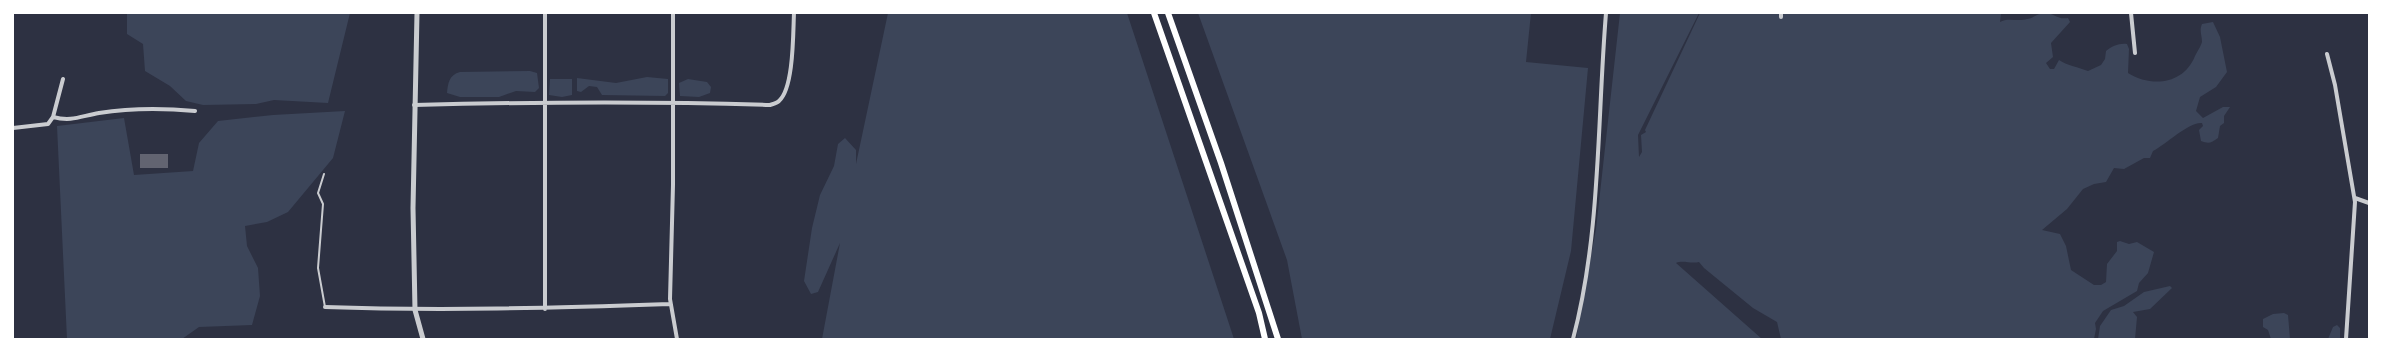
<svg xmlns="http://www.w3.org/2000/svg" width="2382" height="352" font-family="'DejaVu Sans',sans-serif">
<style>
.green{fill:#3c4559}
.building{fill:#626471}
.lines{fill:none;stroke-linecap:round;stroke-linejoin:round}
.service{stroke:#caccd0;stroke-width:2}
.minor{stroke:#caccd0;stroke-width:4}
.tertiary{stroke:#caccd0;stroke-width:5}
.primary{stroke:#fff;stroke-width:6}
</style>
<rect width="100%" height="100%" fill="#2d3142"/>
<path class="green" d="M127,13H350L328,103L274,100L256,104L203,105L186,101L170,86L145,71L143,44L127,34Z
M888,13H1127L1234,339H822L840,243L818,292L811,294L804,281L812,228L820,195L834,166L838,144L845,138L856,150V164Z
M1198,13H1531L1526,62L1588,68L1571,251L1550,339H1302L1287,260Z
M1620,13H1699L1638,135L1639,157L1642,152L1641,135L1646,132L1645,130L1700,13H2001L2000,22C2008,17 2018,22 2027,19C2034,18 2038,13 2045,13C2054,13 2058,20 2068,18L2070,22L2051,43L2053,57L2046,63L2050,69H2054L2059,60C2068,66 2078,67 2088,71L2101,65L2105,59L2106,51C2112,46 2119,43 2127,44L2129,49L2128,73C2152,88 2184,84 2195,56C2197,52 2201,46 2202,42C2202,35 2199,31 2202,24L2213,22L2220,37L2227,72L2216,87L2200,97L2196,111L2203,118L2223,107H2230L2224,116V123L2220,126L2218,138C2211,143 2209,144 2201,141L2199,130L2203,126L2202,123C2190,121 2166,144 2153,151L2150,158H2144L2124,169L2114,168L2106,182L2094,184L2083,189L2067,209L2042,230L2060,234L2066,246L2071,270L2094,285H2101L2106,282L2107,264L2117,251V242L2120,241L2129,244L2137,242L2154,252L2148,273L2139,283L2137,291L2103,311L2095,323L2096,329L2094,339H1781L1777,322L1753,308L1704,268L1699,262C1691,264 1683,260 1676,263L1762,339H1576L1596,229Z
M530,71L537,73L539,88L535,92L516,91L499,97H460L447,93C448,83 449,75 460,72Z
M647,77L668,79V93L665,96L602,95L597,87L589,86L581,92L577,91V78L616,83Z
M550,79H572V95L562,97L549,95Z
M688,79L707,82L711,87L710,93L699,97L680,96L679,83Z
M345,111L333,158L288,212L267,222L245,226L247,246L258,268L260,296L252,325L199,327L182,339H67L57,126L124,118L134,175L193,171L199,143L218,121L273,115Z
M2170,286L2172,288L2150,309L2133,312L2137,317L2135,339H2098L2100,326L2111,310L2124,306L2144,292Z
M2284,313L2288,315L2290,339H2271L2268,330L2263,327V319L2273,314Z
M2337,325L2340,328V339H2328L2333,327Z"/>
<path class="building" d="M140,154H168V168H140Z"/>
<g class="lines">
<path class="service" d="M324,174L318,193L323,204L318,268L325,307"/>
<path class="minor" d="M545,13V309
M673,13V185L670,299L677,339
M1781,13V17
M2131,13L2135,53
M2327,54L2335,85L2355,202L2346,339
M414,105C533,102 651,101 770,105C773,104 777,103 779,101C794,88 793,32 794,13
M53,117C72,122 81,116 99,113C130,108 164,108 195,111
M13,128L48,124L53,117L63,79
M2355,198L2369,203
M325,307C440,311 555,308 670,304
M1573,339C1601,233 1597,122 1606,13"/>
<path class="tertiary" d="M417,13L413,208L415,310L423,339"/>
<path class="primary" d="M1154,13L1259,313L1265,339
M1168,13L1221,163L1278,339"/>
</g>
<rect width="2382" height="352" fill="none" stroke="#ffffff" stroke-width="28"/>
</svg>
